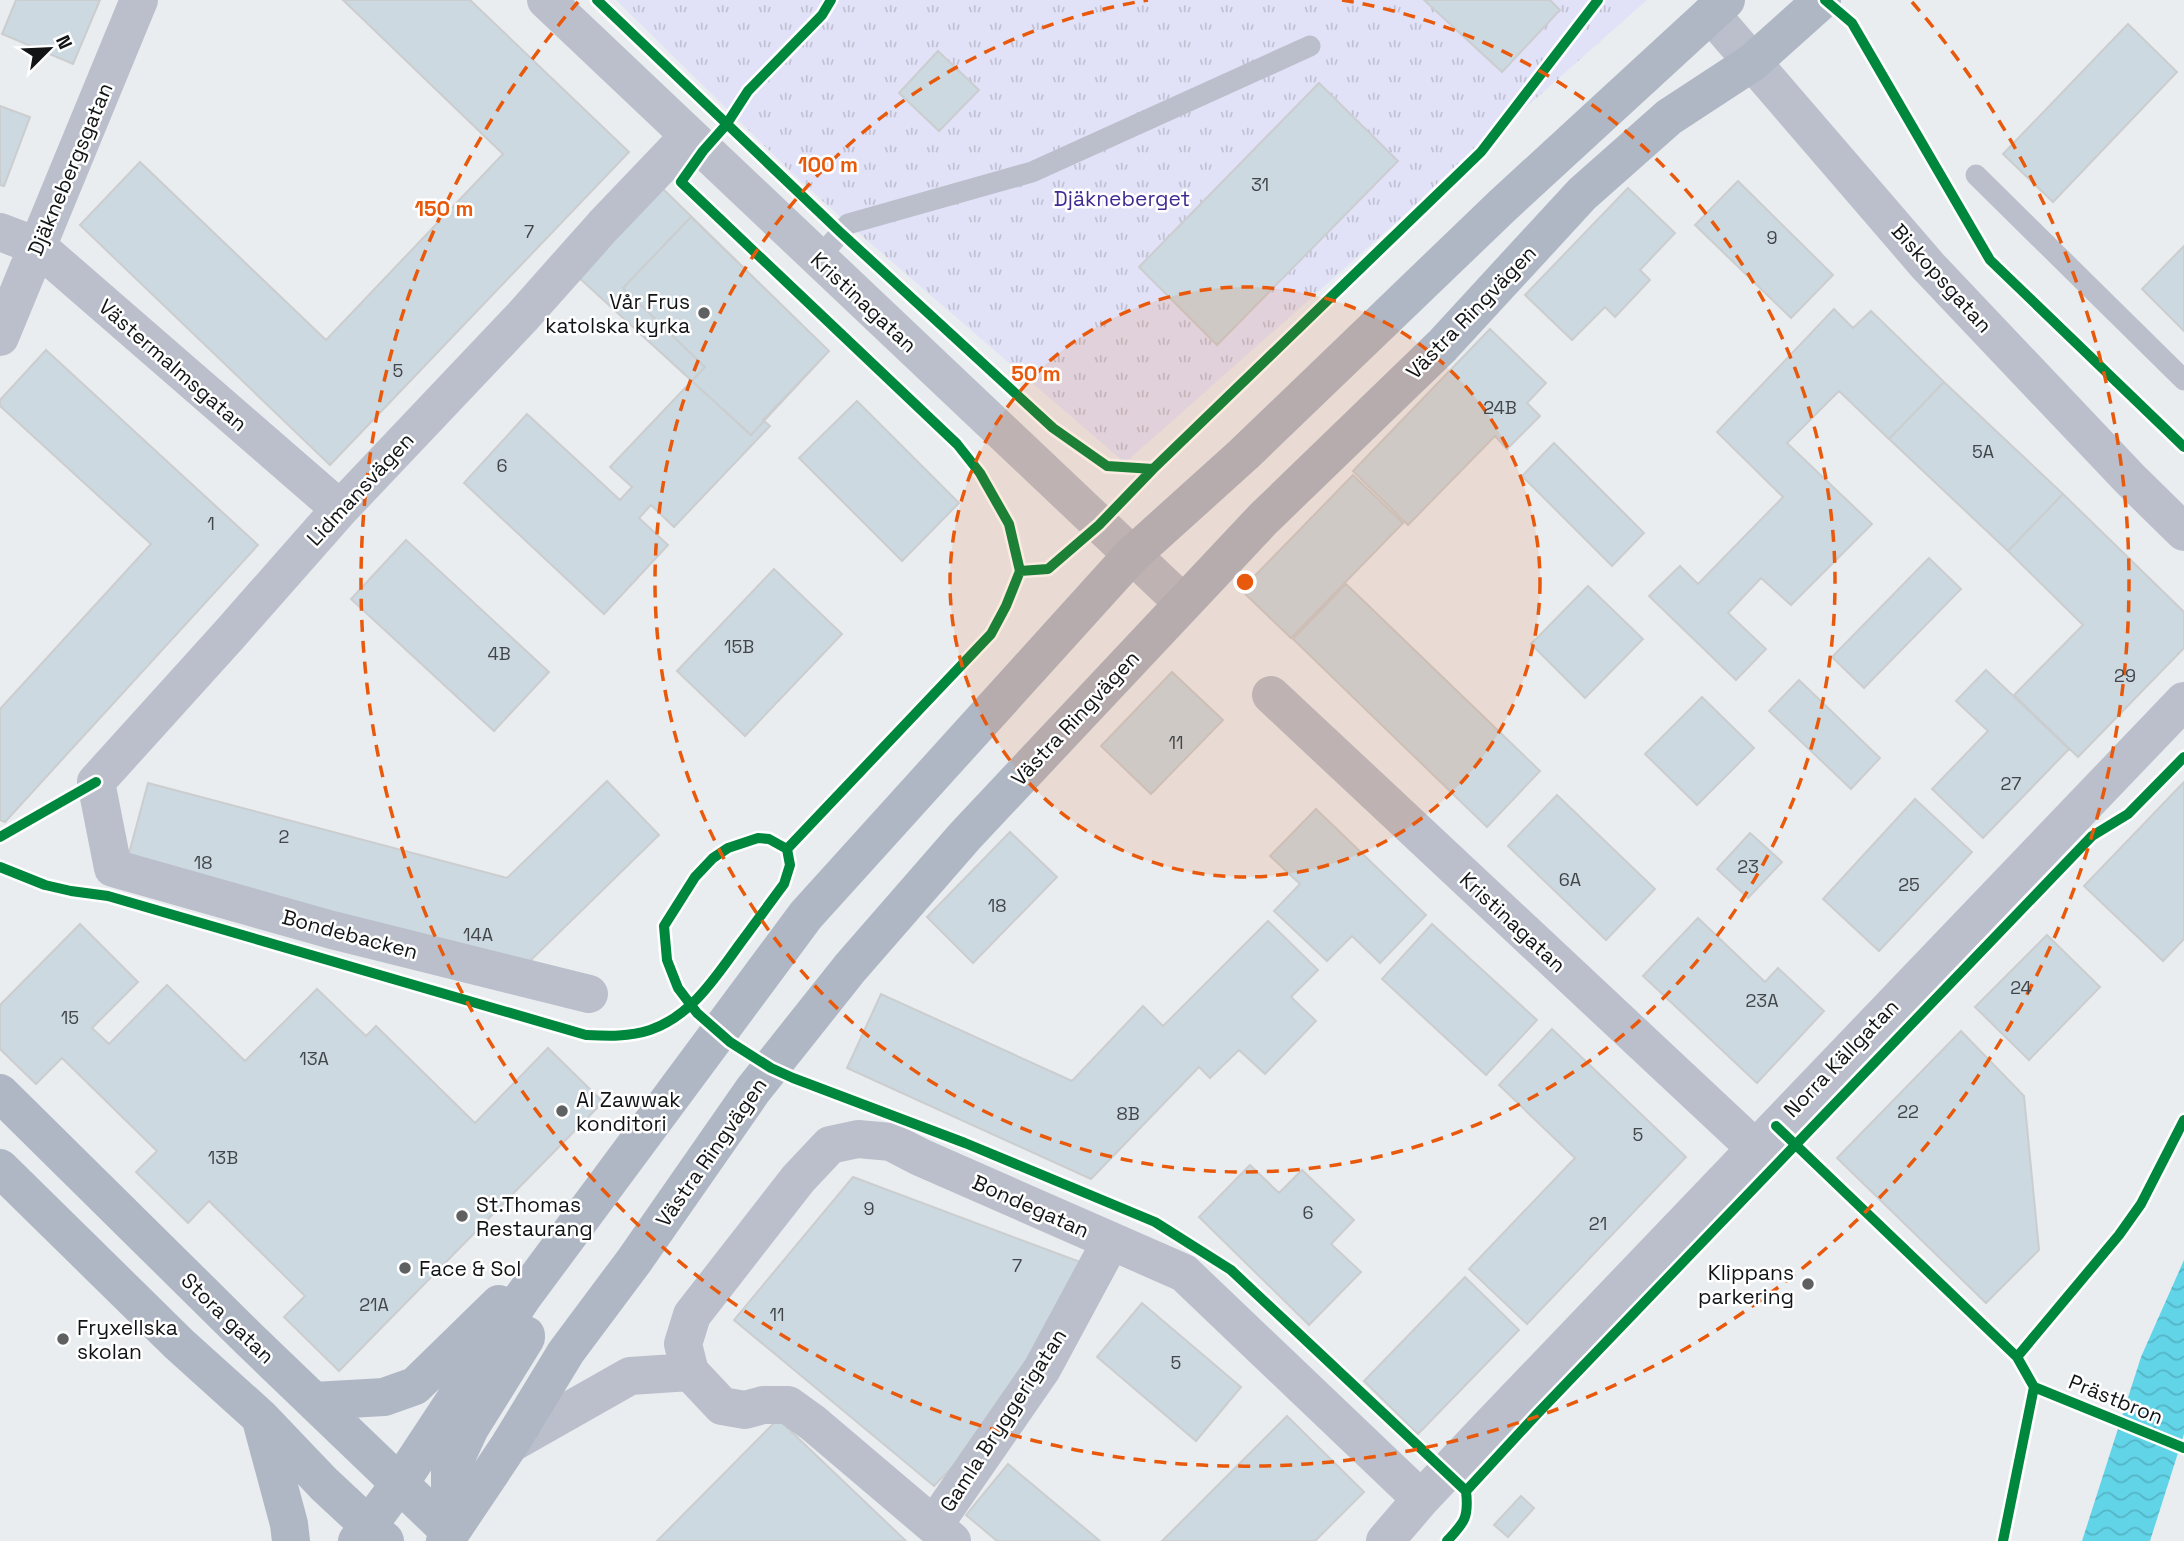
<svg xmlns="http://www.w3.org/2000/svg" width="2184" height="1541" font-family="'Space Grotesk',sans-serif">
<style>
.park{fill:url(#park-tufts)}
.water{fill:url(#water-waves)}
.building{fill:#ccd9e0;stroke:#cbcdcf;stroke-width:2}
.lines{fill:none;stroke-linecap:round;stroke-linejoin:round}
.lane{stroke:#babfcb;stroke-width:21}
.street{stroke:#babfcb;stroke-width:38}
.secondary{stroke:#b0b7c4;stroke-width:38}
.cycleway-casing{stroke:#fff;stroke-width:15}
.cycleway{stroke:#00873e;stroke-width:10}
.ring{fill:none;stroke:#e8590c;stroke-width:3.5;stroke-dasharray:12 9}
.poi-dot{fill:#5e6062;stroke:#fff;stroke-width:2.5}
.labels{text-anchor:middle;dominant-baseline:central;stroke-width:5;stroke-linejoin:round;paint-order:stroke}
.number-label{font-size:18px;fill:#42464a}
.street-label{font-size:21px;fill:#131416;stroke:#fff}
.park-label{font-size:21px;fill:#412b91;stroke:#fff}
.poi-label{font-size:21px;fill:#131416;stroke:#fff;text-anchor:start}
.centre{fill:#e8590c;stroke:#fff;stroke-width:3.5}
.ring-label{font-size:21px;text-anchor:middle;font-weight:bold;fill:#e8590c;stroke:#fff;stroke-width:5;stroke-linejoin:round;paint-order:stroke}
</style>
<defs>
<pattern id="park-tufts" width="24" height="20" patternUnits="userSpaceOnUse" patternTransform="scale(1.75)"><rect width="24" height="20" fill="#e1e2f7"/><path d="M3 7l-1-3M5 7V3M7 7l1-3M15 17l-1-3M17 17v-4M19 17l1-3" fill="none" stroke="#c0c1d3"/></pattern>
<pattern id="water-waves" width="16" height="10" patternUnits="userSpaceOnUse" patternTransform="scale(1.75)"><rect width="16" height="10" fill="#62d4e8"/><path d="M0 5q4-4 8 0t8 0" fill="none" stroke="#54b5c6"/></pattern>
</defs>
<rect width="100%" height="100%" fill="#eaedef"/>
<path class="park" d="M616,0H1647L1125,463L848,224L791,172Z"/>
<path class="water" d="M2184,1260V1434L2150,1541H2082L2141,1357Z"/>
<path class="building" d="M16,0H100L73,64L2,34Z
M343,0H470L629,152L330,465L80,225L140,162L326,340L503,154Z
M1424,0H1550L1560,10L1502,72Z
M2128,24L2177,72L2053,202L2003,154Z
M938,51L979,90L939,131L899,93Z
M1319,83L1398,161L1217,345L1139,267Z
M0,106L30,117L4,186L0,185Z
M1738,181L1833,275L1791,318L1695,225Z
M659,185L829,351L751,435L576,275Z
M1628,188L1675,233L1640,270L1650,280L1615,317L1605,307L1572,340L1525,295Z
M691,217L829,351L763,420L770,426L674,527L651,505L639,518L668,545L604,614L464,483L527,414L620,500L632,487L610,467L705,367L623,288Z
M2184,246V331L2142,289Z
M1834,309L1853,328L1871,311L1944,382L1889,439L1839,391L1787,443L1872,524L1791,605L1761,578L1728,613L1766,649L1736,680L1649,596L1680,566L1698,584L1783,497L1717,432Z
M1490,329L1546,383L1527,403L1540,416L1507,449L1495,436L1408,525L1353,471Z
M46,350L258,545L5,822L0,820V709L151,544L0,406V400Z
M1944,382L2063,494L2008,551L1889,439Z
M857,401L959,503L902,561L799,458Z
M1554,443L1644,533L1612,566L1522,476Z
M1353,475L1403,523L1291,638L1241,590Z
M2063,494L2184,612V648L2078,757L2014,695L2083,625L2008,551Z
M406,540L549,672L494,731L351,599Z
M1929,558L1961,589L1864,688L1832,657Z
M774,569L842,634L745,736L677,671Z
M1346,584L1540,771L1487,827L1293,639Z
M1588,586L1643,639L1585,698L1531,644Z
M1986,670L2069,749L1983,838L1932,789L1988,731L1956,701Z
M1172,672L1223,720L1151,794L1101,746Z
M1799,680L1880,758L1851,789L1769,711Z
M1702,697L1754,748L1697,805L1645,754Z
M607,781L659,835L527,964L128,857L148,783L507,878Z
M2184,782V939L2163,961L2084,886Z
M1557,795L1655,889L1606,940L1508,846Z
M1915,799L1972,852L1879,951L1823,899Z
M1316,809L1426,915L1380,963L1352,936L1327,961L1274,911L1300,884L1270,856Z
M1010,832L1057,877L973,963L927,917Z
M1750,833L1782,862L1748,898L1717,869Z
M1698,918L1765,982L1778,968L1824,1011L1757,1083L1643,976Z
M1268,921L1318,970L1291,997L1316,1021L1265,1074L1239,1050L1210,1078L1199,1067L1091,1179L847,1068L881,994L1072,1081L1143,1006L1163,1026Z
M80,924L138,982L92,1028L109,1044L167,985L245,1061L317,989L366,1036L376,1026L475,1123L548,1048L603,1102L339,1371L284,1317L305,1296L209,1201L188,1223L136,1172L157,1151L62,1058L36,1084L0,1049V1005Z
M1432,924L1537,1020L1486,1075L1382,979Z
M2047,935L2100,987L2029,1060L1975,1007Z
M1552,1029L1686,1157L1527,1324L1469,1269L1575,1158L1499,1085Z
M1961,1031L2024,1096L2039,1250L1986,1303L1837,1158Z
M1250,1165L1279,1193L1302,1170L1354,1220L1331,1244L1361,1272L1309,1325L1199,1217Z
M853,1177L1083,1263L990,1428L934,1486L734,1320Z
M1465,1277L1519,1330L1418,1434L1364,1381Z
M1142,1303L1241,1387L1196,1441L1097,1357Z
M1287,1416L1364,1492L1315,1541H1162Z
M778,1419L906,1541H657Z
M1008,1464L1100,1541H997L966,1515Z
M1521,1496L1534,1508L1508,1537L1494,1525Z"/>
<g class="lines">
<path class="lane" d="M1976,175L2184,380
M818,259L848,224L1032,172L1310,46"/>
<path class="street" d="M546,0L1183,603
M1711,14L1928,266L2130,479L2184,532
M0,232L37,246L340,509
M0,337L139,0
M1271,695L1755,1148
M589,994L332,930L113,868L96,782L229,635L340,509L523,316L603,226L689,136
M510,1444L630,1376L690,1372
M934,1525L1042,1369L1111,1241
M952,1541L813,1423L788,1405H763L745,1410L722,1406L690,1372L683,1344L692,1315L798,1179L830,1145L858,1139L891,1142L920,1157L1184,1273L1421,1499
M1385,1541L1421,1499L1487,1429L2184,701"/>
<path class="secondary" d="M0,1093L249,1339L450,1532
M0,1168L179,1344L261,1418L324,1484L385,1541
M314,1401L384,1397L415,1386L499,1304
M261,1420L289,1524L291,1541
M450,1532V1471L470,1428L526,1338V1335
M357,1541L400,1483L522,1298L806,915L1131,556L1244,454L1502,206L1726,0
M445,1541L510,1444L566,1352L634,1261L753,1090L850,968L965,836L1263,519L1442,346L1582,194L1669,117L1753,62L1822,0"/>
<defs>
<path id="cycleway" d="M597,0L840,232L1053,428L1107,466L1153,469
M831,0L822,15L748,91L726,125L703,151L681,182L957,444L980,473L1009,524L1020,571
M1825,0L1852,23L1990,260L2184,447
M0,837L96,782
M0,867L45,885L71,891L108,896L586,1035C608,1036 629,1037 650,1030C691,1016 715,978 739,945C754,925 769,904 784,884L790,865L787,849
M1776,1126L2017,1357L2034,1387L2003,1541
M2017,1357L2119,1235L2141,1204L2184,1120
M2034,1387L2184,1448
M1466,1491L1537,1414L2092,836L2128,814L2184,757
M1447,1541C1465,1522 1469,1517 1466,1491L1231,1270L1155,1222L965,1143L793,1078L771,1068L730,1042L697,1013L678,988L667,960L664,926L695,877L713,858L728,848L758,838L769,839L787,849L991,634L1006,606L1020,571L1048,569L1099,525L1153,469L1481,152L1598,0"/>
</defs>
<use href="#cycleway" class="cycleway-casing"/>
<use href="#cycleway" class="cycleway"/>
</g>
<circle cx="1245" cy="582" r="295" fill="#e8590c" fill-opacity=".12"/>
<g class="ring">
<circle cx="1245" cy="582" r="295"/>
<path d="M1342 0A590 590 0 1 1 1148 0"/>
<path d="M1912 2A884 884 0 1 1 578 2"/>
</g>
<g class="poi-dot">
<circle cx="704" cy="313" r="7"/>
<circle cx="562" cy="1111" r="7"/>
<circle cx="462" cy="1216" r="7"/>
<circle cx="405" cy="1268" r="7"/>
<circle cx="1808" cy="1284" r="7"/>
<circle cx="63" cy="1339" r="7"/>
</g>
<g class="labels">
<g class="number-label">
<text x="1260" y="184">31</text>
<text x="529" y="231">7</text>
<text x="1772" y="237">9</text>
<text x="398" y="370">5</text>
<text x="1500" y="407">24B</text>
<text x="1983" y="451">5A</text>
<text x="502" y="465">6</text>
<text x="211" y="523">1</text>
<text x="739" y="646">15B</text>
<text x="499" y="653">4B</text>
<text x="2125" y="675">29</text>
<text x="1176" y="742">11</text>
<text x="2011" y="783">27</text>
<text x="284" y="836">2</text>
<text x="203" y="862">18</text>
<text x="1748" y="866">23</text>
<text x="1570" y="879">6A</text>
<text x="1909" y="884">25</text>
<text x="997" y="905">18</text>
<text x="478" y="934">14A</text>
<text x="2021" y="987">24</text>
<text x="1762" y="1000">23A</text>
<text x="70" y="1017">15</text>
<text x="314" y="1058">13A</text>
<text x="1908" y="1111">22</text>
<text x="1128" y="1113">8B</text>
<text x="1638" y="1134">5</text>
<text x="223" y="1157">13B</text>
<text x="869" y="1208">9</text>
<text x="1308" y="1212">6</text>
<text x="1598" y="1223">21</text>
<text x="1017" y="1265">7</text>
<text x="374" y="1304">21A</text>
<text x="777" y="1314">11</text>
<text x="1176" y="1362">5</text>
</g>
<g class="street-label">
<text transform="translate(70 169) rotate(-67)">Djäknebergsgatan</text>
<text transform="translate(1942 278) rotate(48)">Biskopsgatan</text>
<text transform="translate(864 302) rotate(43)">Kristinagatan</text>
<text transform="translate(1471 312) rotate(-46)">Västra Ringvägen</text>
<text transform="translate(173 365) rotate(41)">Västermalmsgatan</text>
<text transform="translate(360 489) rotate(-47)">Lidmansvägen</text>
<text transform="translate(1075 718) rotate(-47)">Västra Ringvägen</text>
<text transform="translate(1513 922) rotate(43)">Kristinagatan</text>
<text transform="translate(350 934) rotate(15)">Bondebacken</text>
<text transform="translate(1841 1058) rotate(-46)">Norra Källgatan</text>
<text transform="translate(711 1152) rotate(-55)">Västra Ringvägen</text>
<text transform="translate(1031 1206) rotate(24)">Bondegatan</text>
<text transform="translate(228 1318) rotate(44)">Stora gatan</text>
<text transform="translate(2116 1399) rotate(22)">Prästbron</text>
<text transform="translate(1003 1420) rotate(-57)">Gamla Bryggerigatan</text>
</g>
<g class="park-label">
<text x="1122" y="198">Djäkneberget</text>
</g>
<g class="poi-label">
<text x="690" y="301" text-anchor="end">Vår Frus<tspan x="690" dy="24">katolska kyrka</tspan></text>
<text x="576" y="1099">Al Zawwak<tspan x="576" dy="24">konditori</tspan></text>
<text x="476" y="1204">St.Thomas<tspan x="476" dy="24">Restaurang</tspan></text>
<text x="419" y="1268">Face &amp; Sol</text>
<text x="1794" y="1272" text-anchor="end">Klippans<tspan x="1794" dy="24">parkering</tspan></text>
<text x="77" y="1327">Fryxellska<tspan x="77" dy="24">skolan</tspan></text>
</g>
</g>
<circle cx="1245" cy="582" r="10" class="centre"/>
<g class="ring-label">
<text x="828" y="172">100 m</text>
<text x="444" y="216">150 m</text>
<text x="1036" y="381">50 m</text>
</g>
<g transform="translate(49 49) rotate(66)" stroke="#ffffff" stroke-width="5" paint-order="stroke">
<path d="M0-5L12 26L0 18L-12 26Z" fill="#131416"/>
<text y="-10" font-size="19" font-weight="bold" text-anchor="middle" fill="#131416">N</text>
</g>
</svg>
